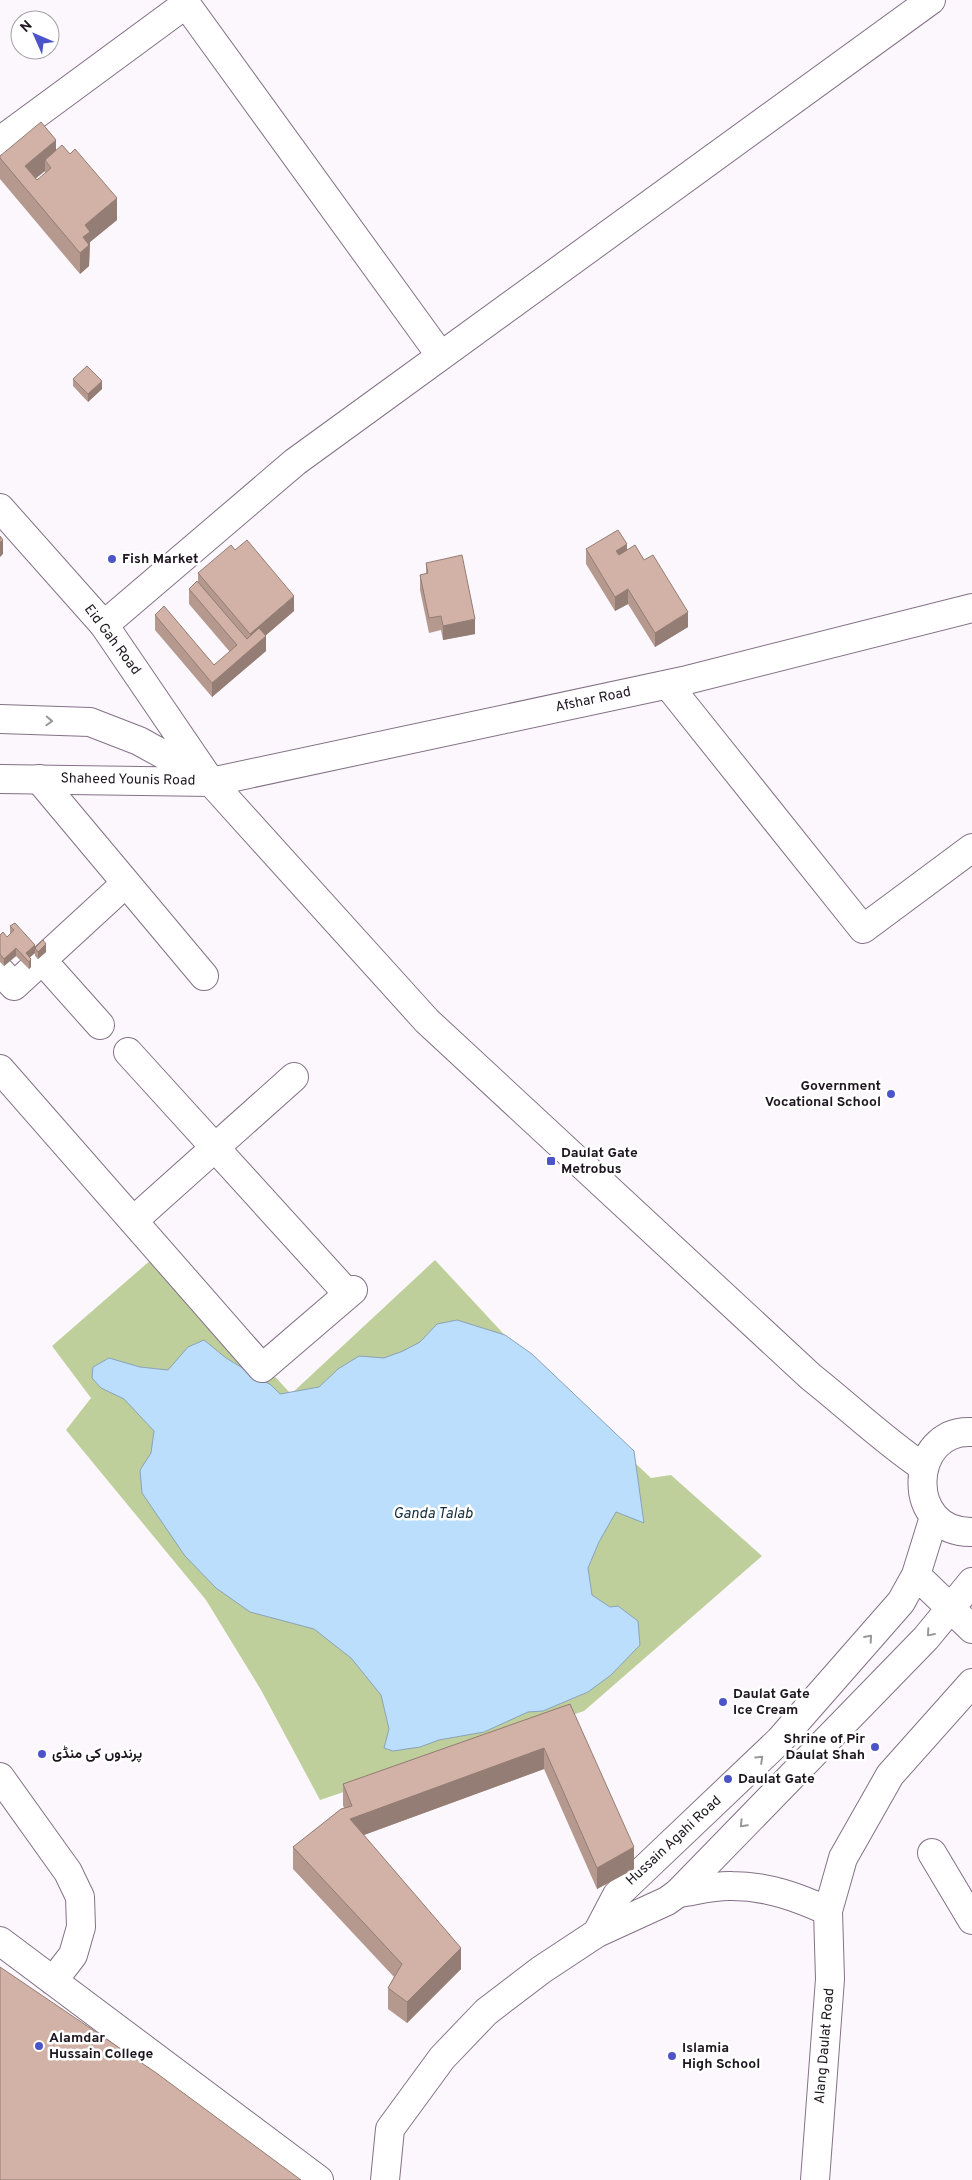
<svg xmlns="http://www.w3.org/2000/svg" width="972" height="2180" font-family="Overpass,Vazirmatn,sans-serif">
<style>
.green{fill:#bfcf9b}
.water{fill:#badefb;stroke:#8ba2b9}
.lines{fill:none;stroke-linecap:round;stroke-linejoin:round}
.minor-casing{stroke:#847187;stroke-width:30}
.major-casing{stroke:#847187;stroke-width:30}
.minor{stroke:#fff;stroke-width:28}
.major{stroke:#fff;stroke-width:28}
.wall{fill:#b5998f;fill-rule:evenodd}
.shaded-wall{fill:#937d74}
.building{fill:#d2b2a6;stroke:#937d74}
.oneway{stroke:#9a969a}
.poi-dot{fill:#4c54ca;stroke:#fff;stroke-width:2}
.labels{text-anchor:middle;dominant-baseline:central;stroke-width:5;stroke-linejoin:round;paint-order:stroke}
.poi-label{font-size:14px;font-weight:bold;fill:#1e161f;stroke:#fff;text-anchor:start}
.street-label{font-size:14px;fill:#1e161f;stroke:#fff}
.water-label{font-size:15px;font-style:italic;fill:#102c3f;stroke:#fff}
</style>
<rect width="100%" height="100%" fill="#fbf7fc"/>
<path class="green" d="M160,1252L291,1394L435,1260L540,1373L651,1478L671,1475L762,1556L584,1711L320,1800L261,1690L206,1600L66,1430L91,1398L52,1346Z"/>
<path class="water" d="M457,1320L505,1335L532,1354L634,1451L644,1523L616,1512L599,1542L588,1568L592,1595L610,1607L618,1606L638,1621L640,1645L611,1675L588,1692L543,1711L528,1712L484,1732L439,1740L420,1747L393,1751L384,1748L389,1729L381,1695L351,1658L314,1629L250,1612L216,1588L185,1556L142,1493L140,1470L151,1453L154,1431L124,1399L101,1388L92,1378L93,1367L109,1358L140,1367L168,1370L188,1347L204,1340L226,1358L271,1385L280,1394L319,1387L338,1369L359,1356L384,1358L403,1351L420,1342L437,1324Z"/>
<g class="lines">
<defs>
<path id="minor" d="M0,141L186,4L441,356
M104,625L295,462L931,0
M668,685L863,929L972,848
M39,779L204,976
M42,960L100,1025
M0,971L14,986L126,883
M128,1052L348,1294
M0,1069L262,1368L353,1290
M133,1221L294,1077
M0,1777L68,1872L80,1897L81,1927L73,1955L53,1981
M932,1853L972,1920
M678,1893C695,1891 714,1885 732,1886C767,1886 797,1897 828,1911
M0,1941L319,2180
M815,2180L830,1979L828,1911L843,1858L890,1775L972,1683"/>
<path id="major" d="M0,508L104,625L211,782L427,1021L811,1377C849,1407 883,1440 923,1467
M0,719L90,722L139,741L206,778
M0,779L211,782L683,681L972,608
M972,1432C909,1428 903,1533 972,1532
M916,1575L972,1629
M597,1933L617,1895L780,1740L901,1602L916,1575L934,1517
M385,2180L390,2129L442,2058L486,2012L541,1970L597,1933L667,1901L678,1893L926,1638L972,1582"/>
</defs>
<use href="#minor" class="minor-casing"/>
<use href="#major" class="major-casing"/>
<use href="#minor" class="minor"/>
<use href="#major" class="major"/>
</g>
<path class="wall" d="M56,150L117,220L90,242L89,266L80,274L0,179V156ZM45,171V174L37,180L36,178Z
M73,379L102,389L88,402L73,386Z
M586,549L627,550L688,627L655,647L628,604L615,611L586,564Z
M426,563L475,634L443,640L441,630L429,633L420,590V575L426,574Z
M198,573L294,611L266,635V651L212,697L155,630V615L214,665L230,652L189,604V589L198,582Z
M10,926L35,948L46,952L38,959L35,956V953L30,957L31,967L29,969L16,956L4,966L0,962V935L7,937L10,934Z
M570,1704L634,1869L597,1889L544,1769L364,1835L461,1969L407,2023L388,2009V1988L394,1977L293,1869V1847L344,1808L343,1805V1784Z"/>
<path class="shaded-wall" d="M56,140V162L45,160V171L25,187V166Z
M117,198V220L90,242L89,266L80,274V253L85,225Z
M102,381V389L88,402V394Z
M3,540V554L0,557V543Z
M627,544V559L616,566V551Z
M628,589V604L615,611V597Z
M294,596V611L250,649V634Z
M688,612V627L655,647V633Z
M475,619V634L443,640V626Z
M266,636V651L212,697V683Z
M46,944V952L38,959V952Z
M35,945V953L27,960L26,953Z
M16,948V956L4,966V959Z
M31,959V967L29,969V962Z
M544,1748V1769L350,1840V1819Z
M634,1847V1869L597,1889V1868Z
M461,1948V1969L407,2023V2002Z"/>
<path class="building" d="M41,122L56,140L25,166L37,180L51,168L45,160L62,145L70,154L75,149L117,198L85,225L90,232L83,237L89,245L80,253L0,158V156Z
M87,366L102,381L88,394L73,379Z
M618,530L627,544L616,551L619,555L635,545L644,560L653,555L688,612L655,633L628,589L615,597L586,549Z
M0,536L3,540L0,543Z
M247,540L294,596L250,634L198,573L231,545L235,550Z
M462,555L475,619L443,626L441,616L429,618L420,575L428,573L426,563Z
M197,581L247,639L259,628L266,636L212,683L155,615L164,606L214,665L237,645L189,589Z
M15,923L35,945L26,953L31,959L29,962L16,948L4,959L0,954V935L3,932L7,937L14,930L10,926Z
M43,940L46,944L38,952L35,948Z
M570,1704L634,1847L597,1868L544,1748L350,1819L461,1948L407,2002L388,1988L402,1964L293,1847L341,1809L352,1806L343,1784Z
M0,1967L155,2072L301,2180H0Z"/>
<defs><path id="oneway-chevron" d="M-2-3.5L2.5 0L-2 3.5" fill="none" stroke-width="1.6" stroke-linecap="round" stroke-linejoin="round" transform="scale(1.25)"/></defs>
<g class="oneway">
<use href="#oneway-chevron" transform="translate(49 721) rotate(2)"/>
<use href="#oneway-chevron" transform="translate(930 1633) rotate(131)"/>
<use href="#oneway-chevron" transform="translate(869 1638) rotate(-49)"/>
<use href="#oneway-chevron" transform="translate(760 1759) rotate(-43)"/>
<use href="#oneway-chevron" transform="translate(743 1824) rotate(134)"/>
</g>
<g class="poi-dot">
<circle cx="112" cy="559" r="5"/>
<circle cx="891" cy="1094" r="5"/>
<rect x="546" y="1156" width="10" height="10" rx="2.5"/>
<circle cx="723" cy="1702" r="5"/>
<circle cx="875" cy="1747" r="5"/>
<circle cx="42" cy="1754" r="5"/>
<circle cx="728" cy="1779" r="5"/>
<circle cx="39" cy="2046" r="5"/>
<circle cx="672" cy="2056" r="5"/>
</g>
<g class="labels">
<g class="poi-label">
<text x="122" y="559">Fish Market</text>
<text x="881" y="1086" text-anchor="end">Government<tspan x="881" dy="16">Vocational School</tspan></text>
<text x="561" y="1153">Daulat Gate<tspan x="561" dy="16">Metrobus</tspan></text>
<text x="733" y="1694">Daulat Gate<tspan x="733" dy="16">Ice Cream</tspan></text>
<text x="865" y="1739" text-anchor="end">Shrine of Pir<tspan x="865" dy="16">Daulat Shah</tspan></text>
<text x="52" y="1754">پرندوں کی منڈی</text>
<text x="738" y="1779">Daulat Gate</text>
<text x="49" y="2038">Alamdar<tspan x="49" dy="16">Hussain College</tspan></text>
<text x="682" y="2048">Islamia<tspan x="682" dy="16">High School</tspan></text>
</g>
<g class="street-label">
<text transform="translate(112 640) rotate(53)">Eid Gah Road</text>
<text transform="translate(593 700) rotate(-12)">Afshar Road</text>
<text transform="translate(128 780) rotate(1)">Shaheed Younis Road</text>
<text transform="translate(674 1841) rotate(-43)">Hussain Agahi Road</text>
<text transform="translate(825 2046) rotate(-85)">Alang Daulat Road</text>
</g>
<g class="water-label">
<text x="433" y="1514">Ganda Talab</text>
</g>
</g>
<g transform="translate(35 35) rotate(315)"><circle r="24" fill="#ffffff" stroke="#a5a2a5"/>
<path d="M0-4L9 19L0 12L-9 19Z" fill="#4c54ca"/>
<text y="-8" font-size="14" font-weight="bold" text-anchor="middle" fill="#1e161f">N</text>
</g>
</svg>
